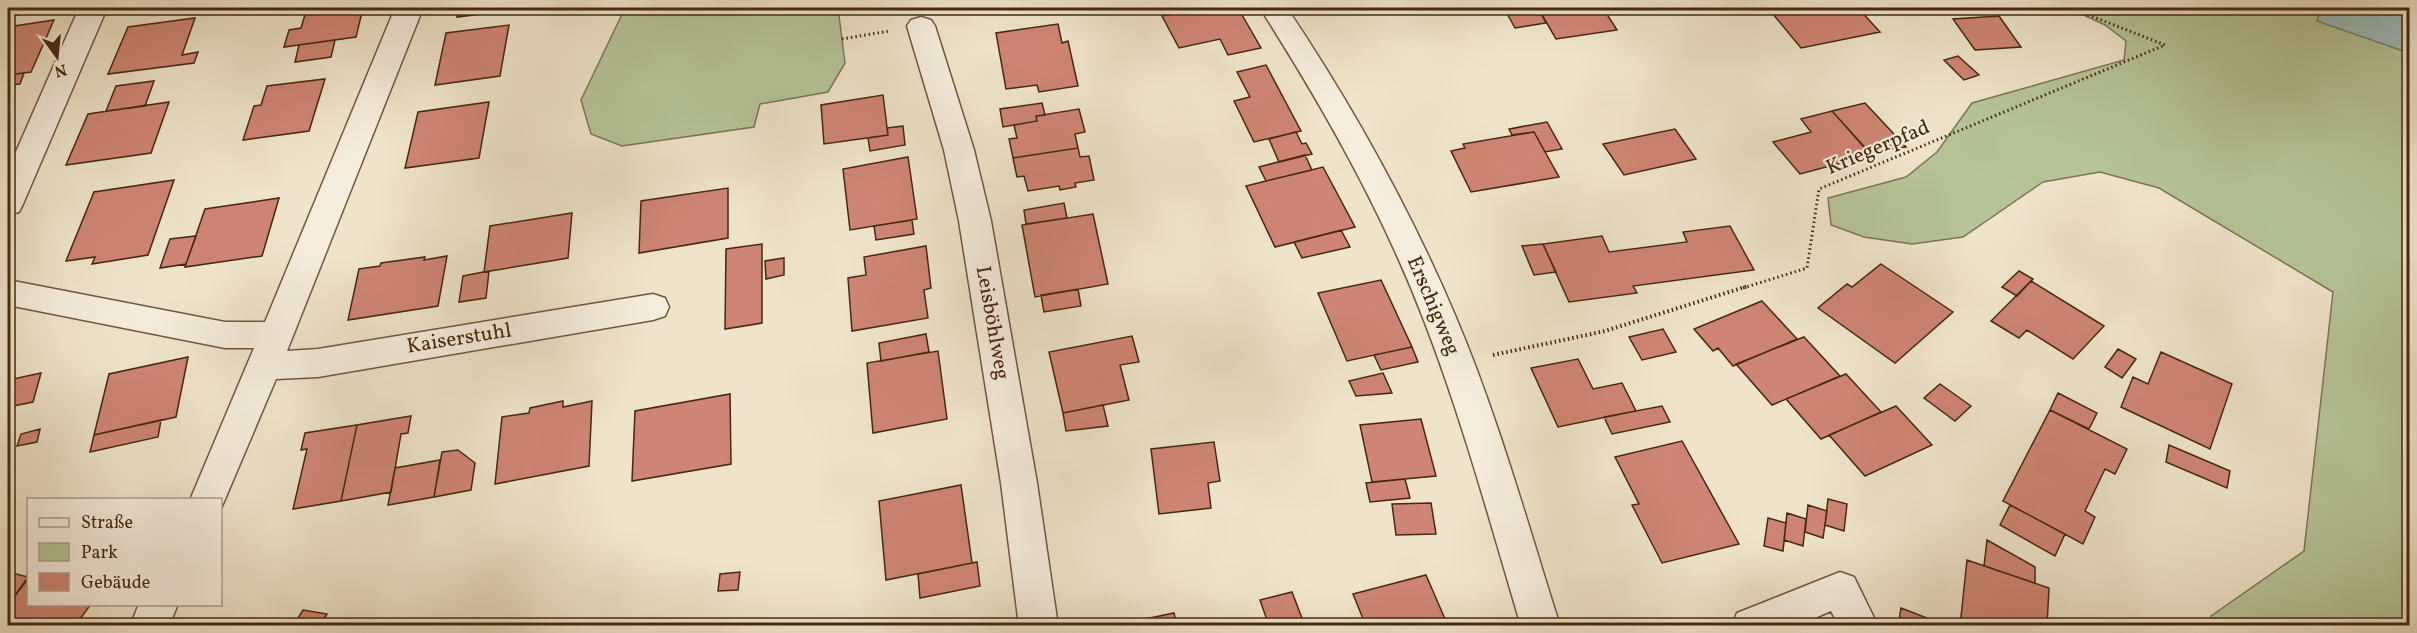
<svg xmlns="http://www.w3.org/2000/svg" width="2417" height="633" font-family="Vollkorn,serif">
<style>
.green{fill:#b6c599;stroke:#7e7654;stroke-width:1.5}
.water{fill:#9cbdbe;stroke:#7a8178;stroke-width:1.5}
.building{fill:#cf8575;stroke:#46280e;stroke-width:1.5}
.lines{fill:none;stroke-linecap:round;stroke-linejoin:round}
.minor-casing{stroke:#70573d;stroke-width:3}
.path-far1{stroke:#46280e;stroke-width:3;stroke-dasharray:1.5 3;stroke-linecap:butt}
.path{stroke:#46280e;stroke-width:4;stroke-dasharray:1.5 3;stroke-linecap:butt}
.minor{fill:#f5eddd;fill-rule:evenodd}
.labels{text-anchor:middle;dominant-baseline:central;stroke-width:4.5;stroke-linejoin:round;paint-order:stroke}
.street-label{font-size:21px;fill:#46280e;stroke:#f5eddd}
</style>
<rect width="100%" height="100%" fill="#efe4ca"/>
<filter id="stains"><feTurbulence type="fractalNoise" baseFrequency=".00333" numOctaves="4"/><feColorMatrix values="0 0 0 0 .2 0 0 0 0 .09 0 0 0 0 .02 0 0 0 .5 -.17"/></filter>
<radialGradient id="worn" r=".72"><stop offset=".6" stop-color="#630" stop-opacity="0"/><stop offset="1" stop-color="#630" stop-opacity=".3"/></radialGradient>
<path class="green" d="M625,8H838L845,63L828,92L760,104L754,127L622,146L591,134L581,100Z
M2069,8H2409V625H2212L2211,616L2304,551L2333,292L2159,188L2100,172L2043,182L1963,237L1912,244L1864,237L1831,225L1828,198L1906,177L1937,152L1972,103L2124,60L2126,41L2105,25Z"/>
<path class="water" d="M2321,8H2409V48L2406,52L2317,21Z"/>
<path class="building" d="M8,8H37L34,13L8,16Z
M307,8H363L356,37L284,47L289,30L301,28Z
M459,8H529L457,17Z
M1198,8H1238L1261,48L1228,55L1220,39L1179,48L1162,16Z
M1504,8H1538L1546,23L1515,28Z
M1538,8H1603L1617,30L1556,39Z
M1768,8H1858L1880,32L1801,48Z
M1999,16L2021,47L1975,50L1953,19Z
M195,18L182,55L198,52L194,63L108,74L128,27Z
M54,20L31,72L8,75V27Z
M1058,24L1062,43L1068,41L1078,86L1039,92L1037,85L1006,89L996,33Z
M509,25L500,76L435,85L446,33Z
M335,40L331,57L295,62L299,45Z
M1958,56L1979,75L1964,80L1944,60Z
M1266,65L1301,131L1254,142L1234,101L1250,97L1237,72Z
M24,73L20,84L8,85V75Z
M325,79L309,131L243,140L254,106L261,105L267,86Z
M154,81L145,106L106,111L116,86Z
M883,95L888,135L824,144L821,105Z
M169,102L151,153L66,165L88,114Z
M489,102L479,158L405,168L418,112Z
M1042,103L1045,115L1036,116L1037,121L1003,127L1000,109Z
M1865,103L1906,147L1869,152L1832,111Z
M1079,109L1085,132L1075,134L1078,148L1013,158L1009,139L1017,138L1014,125L1037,121L1036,116Z
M1832,111L1871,155L1800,174L1773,142L1811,132L1801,119Z
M1547,122L1562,149L1545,152L1534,132L1512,135L1509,129Z
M903,126L905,145L870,151L868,138L888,135L887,128Z
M1675,129L1696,159L1624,175L1603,144Z
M1296,132L1302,144L1306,143L1312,154L1279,162L1269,139Z
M1534,132L1559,177L1471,192L1451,151L1465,148L1463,144Z
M1078,148L1080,157L1089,156L1094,180L1075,183L1076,187L1060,190L1059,186L1028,191L1024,176L1017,177L1013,158Z
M1305,155L1312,170L1266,181L1259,167Z
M908,157L917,219L850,230L843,169Z
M1323,167L1355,227L1275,247L1246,186Z
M174,180L148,255L92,264L95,257L66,261L94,192Z
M728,188V238L639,253L641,201Z
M279,198L262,256L185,267L205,209Z
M1064,203L1067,218L1026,224L1024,210Z
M572,213L568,258L484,272L490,226Z
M1093,214L1108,284L1035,297L1022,225Z
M912,220L914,234L876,240L874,226Z
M1730,226L1754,270L1633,286L1637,293L1569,302L1543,244L1602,236L1609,252L1687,242L1683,232Z
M1341,230L1350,247L1302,258L1294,242Z
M196,236L186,264L160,268L170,239Z
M762,244V323L725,329L726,249Z
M1543,244L1556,272L1534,275L1522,246Z
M926,246L931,288L924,290L928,318L852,331L848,278L866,275L864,257Z
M447,256L438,306L348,320L359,269L380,266L381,263L425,257L424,260Z
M784,258V275L766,279L765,261Z
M1881,264L1953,312L1895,363L1818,308L1847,284L1852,287Z
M489,271L486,298L459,302L463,276Z
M2019,271L2033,279L2017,296L2002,287Z
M1381,280L1412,347L1347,361L1318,293Z
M2031,281L2104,326L2073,359L2027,330L2019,338L1991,321Z
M1078,289L1081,306L1044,312L1041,295Z
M1762,301L1797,339L1733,366L1718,348L1713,351L1694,329Z
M1663,329L1676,352L1642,360L1629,337Z
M926,334L929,352L881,361L879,343Z
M1132,336L1139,362L1120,365L1129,400L1063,413L1049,352Z
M1804,337L1840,376L1772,405L1736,364Z
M1412,347L1418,362L1381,370L1374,355Z
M2118,349L2136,359L2122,378L2105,367Z
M938,351L947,419L873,433L867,363Z
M2161,352L2232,384L2210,449L2121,407L2133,377L2148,384Z
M188,357L176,417L94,435L109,374Z
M1578,359L1593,389L1622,383L1636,411L1558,427L1531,368Z
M41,373L33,402L8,407V380Z
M1383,373L1392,393L1356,396L1349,381Z
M1846,374L1881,412L1821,439L1786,399Z
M1940,384L1971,406L1955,421L1924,398Z
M2058,393L2097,413L2089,429L2050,410Z
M730,394L731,464L632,481L635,411Z
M563,401V407L592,401L589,466L495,484L502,417L529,413L530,408Z
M1103,405L1108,426L1066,431L1063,413Z
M1662,406L1670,422L1612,434L1604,417Z
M1896,406L1932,445L1865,476L1829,435Z
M2050,410L2127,449L2115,474L2105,469L2085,511L2095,517L2083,544L2003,501Z
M411,416L408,433L401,434L391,492L341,501L357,425Z
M1421,419L1436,476L1372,482L1360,425Z
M161,420L158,437L90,452L94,435Z
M357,425L341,501L293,509L307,449L301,450L305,433Z
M40,429L37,442L17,446L21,434Z
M1682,441L1739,544L1662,563L1632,505L1639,504L1615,457Z
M1214,442L1220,481L1208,483L1211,508L1159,514L1151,449Z
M2169,445L2230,471L2227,488L2166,462Z
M458,450L475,463L471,490L434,497L442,452Z
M440,460L434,497L388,505L395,468Z
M1405,479L1410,498L1370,502L1366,483Z
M961,485L972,563L886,580L879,501Z
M1828,499L1847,504L1844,531L1825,525Z
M1431,503L1436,534L1396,535L1392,504Z
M1808,505L1827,511L1823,538L1805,532Z
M2010,505L2065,534L2055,556L2000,525Z
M1787,513L1806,519L1803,546L1784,540Z
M1768,518L1786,523L1783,551L1764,546Z
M1987,540L2035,567V583L1984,566Z
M1967,560L2049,588L2047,626H1960Z
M977,562L980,586L920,598L918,574Z
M8,572L28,577L8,605Z
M740,572L738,590L718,591L720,574Z
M1426,575L1448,626H1366L1353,594Z
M28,579V604H91L75,626H8V605Z
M1292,592L1305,626H1250L1267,620L1260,600Z
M1901,608L1945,625V626H1898Z
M303,610L327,614L320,626H293Z
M1174,613L1177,626H1112Z"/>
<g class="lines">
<defs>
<path id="minor" d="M79,8H107L23,204L19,212L8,215V170Z
M395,8H423L287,351L318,349L653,294L665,298L669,307L665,316L653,320L318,377L276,379L220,511V500H190L254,348H225L8,305V280L225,322H265Z
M1260,8H1287C1352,105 1409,207 1455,315C1498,416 1527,522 1560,626H1521C1490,522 1462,418 1423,318C1381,209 1323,107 1260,8Z
M921,17L931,20L935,26L974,150L991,221L1037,483L1058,626H1019L1001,483L959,221L944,150L907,26L911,20Z
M1840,572L1854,577L1878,626H1839L1831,611L1796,626H1732L1737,613Z
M139,604H178L169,626H130Z"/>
</defs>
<use href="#minor" class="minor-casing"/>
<path class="path-far1" d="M842,39L889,31
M1743,288L1807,268L1819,189L2165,45L2071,8"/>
<path class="path" d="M1493,355L1605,331L1748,286"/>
<use href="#minor" class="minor"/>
</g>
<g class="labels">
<g class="street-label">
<text transform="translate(1878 148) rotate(-23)">Kriegerpfad</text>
<text transform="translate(1433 306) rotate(67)">Erschigweg</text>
<text transform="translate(992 323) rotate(80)">Leisböhlweg</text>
<text transform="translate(459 339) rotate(-9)">Kaiserstuhl</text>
</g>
</g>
<rect width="2417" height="633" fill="none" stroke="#efe4ca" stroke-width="30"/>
<rect x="9" y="9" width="2399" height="615" fill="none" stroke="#46280e" stroke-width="3"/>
<rect x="15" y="15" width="2387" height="603" fill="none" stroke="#46280e" stroke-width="1.5"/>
<rect x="27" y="498" width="195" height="108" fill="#f5eddd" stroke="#af9e8a" stroke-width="1.5"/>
<rect x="39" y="518" width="30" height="9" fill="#f5eddd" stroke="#af9e8a" stroke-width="1.5"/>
<text x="81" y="528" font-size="18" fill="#46280e">Straße</text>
<rect x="39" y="543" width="30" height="18" fill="#b6c599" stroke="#af9e8a" stroke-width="1.5"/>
<text x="81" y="558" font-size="18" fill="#46280e">Park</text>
<rect x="39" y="573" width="30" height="18" fill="#cf8575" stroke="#af9e8a" stroke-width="1.5"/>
<text x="81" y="588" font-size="18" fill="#46280e">Gebäude</text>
<g transform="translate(57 57) rotate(165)" stroke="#f5eddd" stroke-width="4.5" paint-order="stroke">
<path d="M0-4.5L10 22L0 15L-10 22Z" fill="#46280e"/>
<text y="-9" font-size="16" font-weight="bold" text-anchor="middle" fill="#46280e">N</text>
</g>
<rect width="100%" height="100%" filter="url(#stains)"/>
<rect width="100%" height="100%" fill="url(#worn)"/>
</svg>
